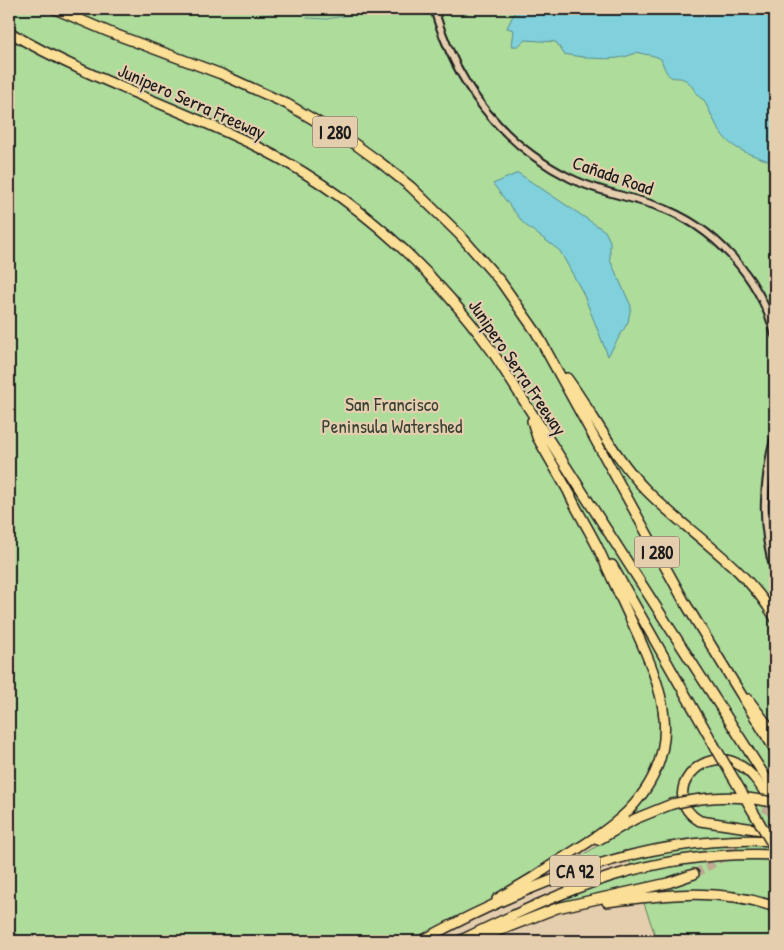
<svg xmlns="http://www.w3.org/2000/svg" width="784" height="950" font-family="'Patrick Hand',sans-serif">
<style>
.green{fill:#addc9b;stroke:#647c5c}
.water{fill:#80d1db;stroke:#58898f}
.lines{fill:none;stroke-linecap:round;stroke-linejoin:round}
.stream{stroke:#58898f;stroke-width:1}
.motorway-tunnel{stroke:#bdaa91;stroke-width:9;stroke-dasharray:9 4.5;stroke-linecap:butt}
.secondary-casing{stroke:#1c1c1c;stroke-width:10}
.motorway-casing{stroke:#1c1c1c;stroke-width:12}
.secondary{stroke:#e5ceae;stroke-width:6}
.motorway{stroke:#fbdf96;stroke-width:9}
.motorway-bridge-casing{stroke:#1c1c1c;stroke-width:12;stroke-linecap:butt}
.motorway-bridge{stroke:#fbdf96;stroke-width:9}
.labels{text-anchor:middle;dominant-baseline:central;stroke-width:4.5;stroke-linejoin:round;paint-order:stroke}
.shield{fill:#e5ceae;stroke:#585148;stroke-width:1}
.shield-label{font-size:18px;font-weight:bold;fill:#1c1c1c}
.street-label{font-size:19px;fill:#1c1c1c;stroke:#e5ceae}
.park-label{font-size:19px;fill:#394235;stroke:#e5ceae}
</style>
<rect width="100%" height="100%" fill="#e5ceae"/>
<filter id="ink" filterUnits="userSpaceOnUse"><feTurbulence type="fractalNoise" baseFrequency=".02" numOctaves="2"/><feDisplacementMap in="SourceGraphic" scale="10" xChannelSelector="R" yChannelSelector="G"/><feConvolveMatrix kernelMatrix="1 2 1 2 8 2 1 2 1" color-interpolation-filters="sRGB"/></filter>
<g filter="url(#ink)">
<path class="green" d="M9,9H775V941H657L638,886L543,907L588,889L634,875L626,850L550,876L619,832L616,821L535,876L421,941H26L9,929Z"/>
<path class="water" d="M516,9H775V166L772,162C725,146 725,144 704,100C695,96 695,88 688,82C675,71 671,89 661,59C650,53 647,56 637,52C618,63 586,58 564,54L556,42L525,40L518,46H512L514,30L507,28Z
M518,173L605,231L610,241V260L631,306L628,322L608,356L583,293L560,251L524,224L493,184Z"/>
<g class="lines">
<path class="stream" d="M241,9L272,13
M382,9H383
M307,18L327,19L375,10"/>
<path class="motorway-tunnel" d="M694,874C729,856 756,832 775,798"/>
<defs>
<path id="secondary" d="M434,9C456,83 500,143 570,178C598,192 628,196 657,206C714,226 760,277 775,335
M775,435C763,482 760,526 775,573
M9,936L17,941"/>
<path id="motorway" d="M55,9L109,32L221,74L287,104L352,142L381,163L411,187L460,235L501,282L536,332L684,601L775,750
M9,32C88,79 177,107 260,148C353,195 431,267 492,351L775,792
M567,378C594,415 614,457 646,490C688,533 745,565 775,618
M532,421L537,437L571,496
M612,565L714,745
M748,699L775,735
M775,807C765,794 756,775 741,766C702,741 657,796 700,821L775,832
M598,840L635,819L672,804
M535,876C564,856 603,836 628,811C688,749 663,689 632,622C620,597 609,571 597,546C588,528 577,511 569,493
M497,899L539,874
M607,902C664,895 719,887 775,907
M421,941C531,882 648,834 775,841
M459,941C569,888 650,850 775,855
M473,941L557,908L668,883L694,874"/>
</defs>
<use href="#secondary" class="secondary-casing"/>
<use href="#motorway" class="motorway-casing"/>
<use href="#secondary" class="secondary"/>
<use href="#motorway" class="motorway"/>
<defs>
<path id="motorway-bridge" d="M714,745L775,849
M672,804C707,796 741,794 775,803"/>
</defs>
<use href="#motorway-bridge" class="motorway-bridge-casing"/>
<use href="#motorway-bridge" class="motorway-bridge"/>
</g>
</g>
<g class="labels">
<g class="shield">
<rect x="312.5" y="116.5" width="45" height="31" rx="4"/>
<rect x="634.5" y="536.5" width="45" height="31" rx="4"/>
<rect x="550" y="855.5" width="50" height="31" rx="4"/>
</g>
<g class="shield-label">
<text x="335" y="132">I 280</text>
<text x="657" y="552">I 280</text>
<text x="575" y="871">CA 92</text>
</g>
<g class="street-label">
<text transform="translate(192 101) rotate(24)">Junipero Serra Freeway</text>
<text transform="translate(613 175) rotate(19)">Cañada Road</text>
<text transform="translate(518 367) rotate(56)">Junipero Serra Freeway</text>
</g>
<g class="park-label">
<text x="392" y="404">San Francisco<tspan x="392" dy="22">Peninsula Watershed</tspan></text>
</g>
</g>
<rect width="784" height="950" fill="none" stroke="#e5ceae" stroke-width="30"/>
<rect x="15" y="15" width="754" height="920" fill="none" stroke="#1c1c1c" stroke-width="2" filter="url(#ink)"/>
</svg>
